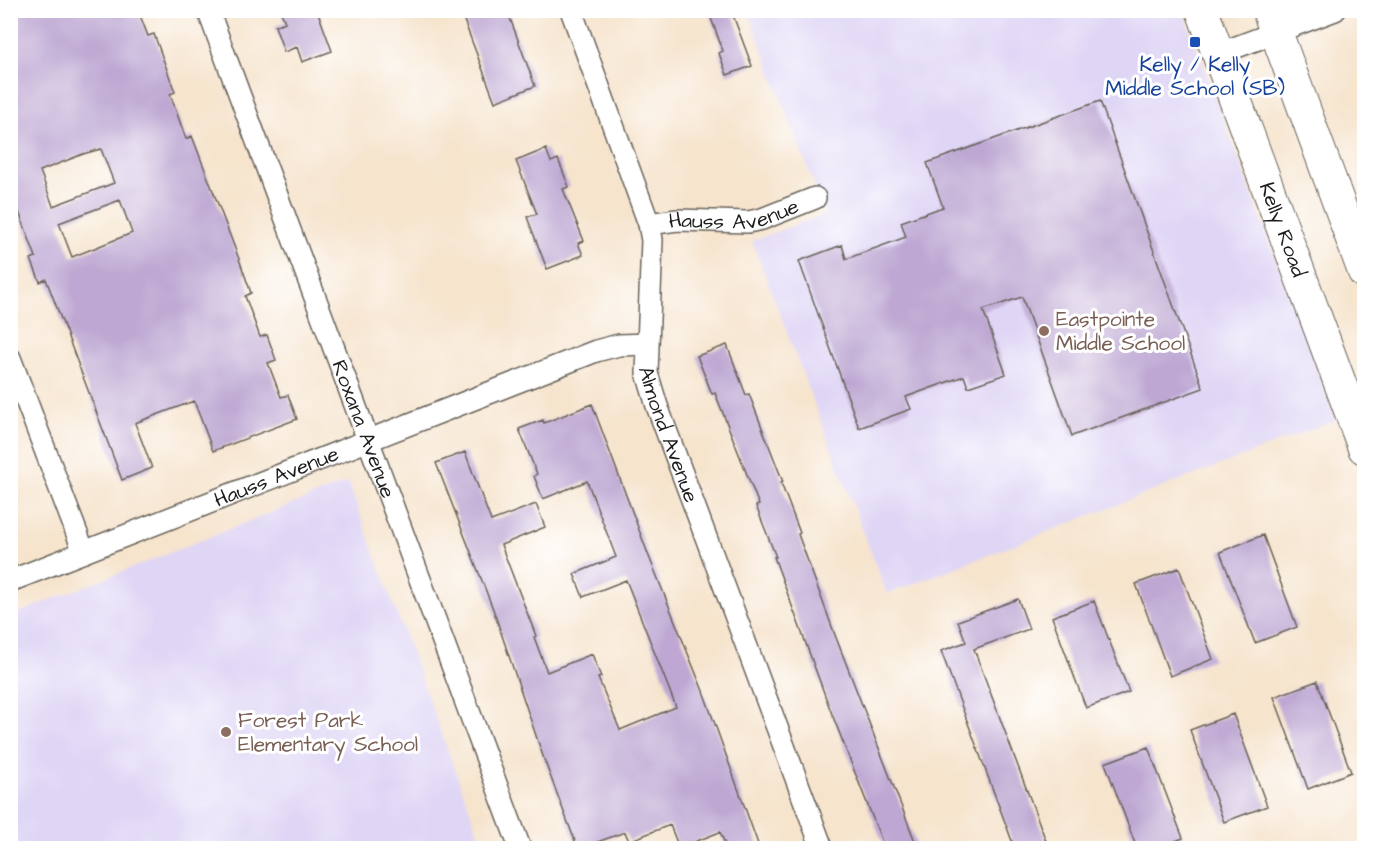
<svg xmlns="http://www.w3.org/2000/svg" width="1375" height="859" font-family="'Architects Daughter',sans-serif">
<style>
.built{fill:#dfd5f5}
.building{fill:#bea7d3;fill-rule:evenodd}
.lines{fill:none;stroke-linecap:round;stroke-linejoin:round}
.street-casing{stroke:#68625a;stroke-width:24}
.secondary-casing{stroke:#68625a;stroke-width:34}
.street{stroke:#fff;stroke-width:21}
.secondary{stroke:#fff;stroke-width:32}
.transit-dot{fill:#1a4fb4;stroke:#fff;stroke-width:2}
.education-dot{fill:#8d6e63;stroke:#fff;stroke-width:2}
.labels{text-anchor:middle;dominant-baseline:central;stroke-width:6;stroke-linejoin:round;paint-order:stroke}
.transit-label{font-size:21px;fill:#164399;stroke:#fff}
.street-label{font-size:21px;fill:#1c1c1c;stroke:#fff}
.education-label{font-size:21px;fill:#785e54;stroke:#fff;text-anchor:start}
</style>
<rect width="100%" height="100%" fill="#fff"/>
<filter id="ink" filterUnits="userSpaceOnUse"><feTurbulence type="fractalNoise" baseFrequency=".0167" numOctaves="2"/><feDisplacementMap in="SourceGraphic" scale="12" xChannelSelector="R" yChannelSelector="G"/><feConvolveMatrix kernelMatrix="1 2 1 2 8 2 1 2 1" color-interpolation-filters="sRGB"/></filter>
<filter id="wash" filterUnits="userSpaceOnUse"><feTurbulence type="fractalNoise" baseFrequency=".008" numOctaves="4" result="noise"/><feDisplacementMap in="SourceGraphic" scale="24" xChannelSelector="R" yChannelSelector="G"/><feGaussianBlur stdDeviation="1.35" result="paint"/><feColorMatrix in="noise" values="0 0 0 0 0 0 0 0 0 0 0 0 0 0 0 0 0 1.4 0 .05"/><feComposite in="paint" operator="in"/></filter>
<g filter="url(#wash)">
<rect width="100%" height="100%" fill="#f6e4cd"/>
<path class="built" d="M748,11H1183L1336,420L887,594L752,241L825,214Z
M348,482L484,848H11V616Z"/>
<g id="blocks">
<path class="building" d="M10,10H138L148,36L154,34L175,92L170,94L186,139L192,136L239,259L251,293L245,296L260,337L267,335L276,360L268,363L281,397L288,395L297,419L213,451L194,401L135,423L152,468L122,480L46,279L40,282L31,259L36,257L10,188ZM101,149L114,183L53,206L40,171L83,154ZM120,200L132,233L72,257L59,223Z
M280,10H317L332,51L302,62L297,47L284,52L275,26L285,22Z
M460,10H507L535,86L495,102Z
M708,10H731L752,66L727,75L719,53L723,51Z
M1100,101L1203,388L1072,436L1022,297L983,310L1006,374L968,387L964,376L906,397L911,409L859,428L799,261L842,245L846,259L906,237L901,222L943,207L927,163Z
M546,149L551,162L558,159L569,187L563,189L584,241L578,243L583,255L547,269L527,217L537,214L516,161Z
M727,345L746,395L749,394L783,482L781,483L800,533L798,534L835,635L918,849H885L830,709L774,557H776L756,506L759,505L715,393L712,394L697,356Z
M592,404L648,554L703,691L758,844L746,849H727L720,832L679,848L670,825L629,841L625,832L578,849L545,762L493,609L436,463L465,452L491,521L536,504L545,527L501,545L536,636L534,637L547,672L592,654L601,677L598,678L620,730L676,707L626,580L583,597L574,574L616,557L587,481L543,499L534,476L537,474L519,429L543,420L544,423Z
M1263,535L1297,627L1255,643L1220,552Z
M1179,568L1213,659L1170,676L1136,584Z
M1018,599L1029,629L974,649L1049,849H1015L941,651L966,642L958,621Z
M1094,601L1129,692L1086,708L1052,617Z
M1317,681L1351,772L1308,789L1274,697Z
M1233,714L1267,806L1224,822L1190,730Z
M1148,747L1183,838L1155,849H1137L1105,763Z"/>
</g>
</g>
<g filter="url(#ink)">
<use href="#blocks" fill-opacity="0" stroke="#68625a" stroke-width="1.5"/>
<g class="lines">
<defs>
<g id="street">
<path id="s1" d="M208,10L520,848"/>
<path id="s2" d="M571,10L649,224L652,240L647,373L657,406L822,848"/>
<path d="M1218,54L1335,10"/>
<path id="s3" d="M649,224L677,220L748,222L762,219L815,198"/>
<path d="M10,358L84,552"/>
<path id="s4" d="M10,581L596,351L619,345L647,344"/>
</g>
<g id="secondary">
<path id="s5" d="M1202,10L1364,448"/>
<path d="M1268,10L1364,272"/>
</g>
</defs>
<use href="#street" class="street-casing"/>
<use href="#secondary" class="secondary-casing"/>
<use href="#street" class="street"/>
<use href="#secondary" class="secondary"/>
</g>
</g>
<rect class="transit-dot" x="1189" y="36" width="12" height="12" rx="3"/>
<g class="education-dot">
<circle cx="1044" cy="331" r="6"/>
<circle cx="226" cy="732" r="6"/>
</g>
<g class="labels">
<g class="transit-label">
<text x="1195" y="64">Kelly / Kelly<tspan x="1195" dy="24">Middle School (SB)</tspan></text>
</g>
<g class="street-label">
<text stroke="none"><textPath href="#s3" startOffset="86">Hauss Avenue</textPath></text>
<text stroke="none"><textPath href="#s5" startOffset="234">Kelly Road</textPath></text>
<text stroke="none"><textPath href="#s1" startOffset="447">Roxana Avenue</textPath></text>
<text stroke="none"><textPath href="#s2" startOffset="442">Almond Avenue</textPath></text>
<text stroke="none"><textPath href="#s4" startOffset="286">Hauss Avenue</textPath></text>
</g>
<g class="education-label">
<text x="1056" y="319">Eastpointe<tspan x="1056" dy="24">Middle School</tspan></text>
<text x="238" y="720">Forest Park<tspan x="238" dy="24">Elementary School</tspan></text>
</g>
</g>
<rect width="1375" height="859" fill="none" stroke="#fff" stroke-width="36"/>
</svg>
